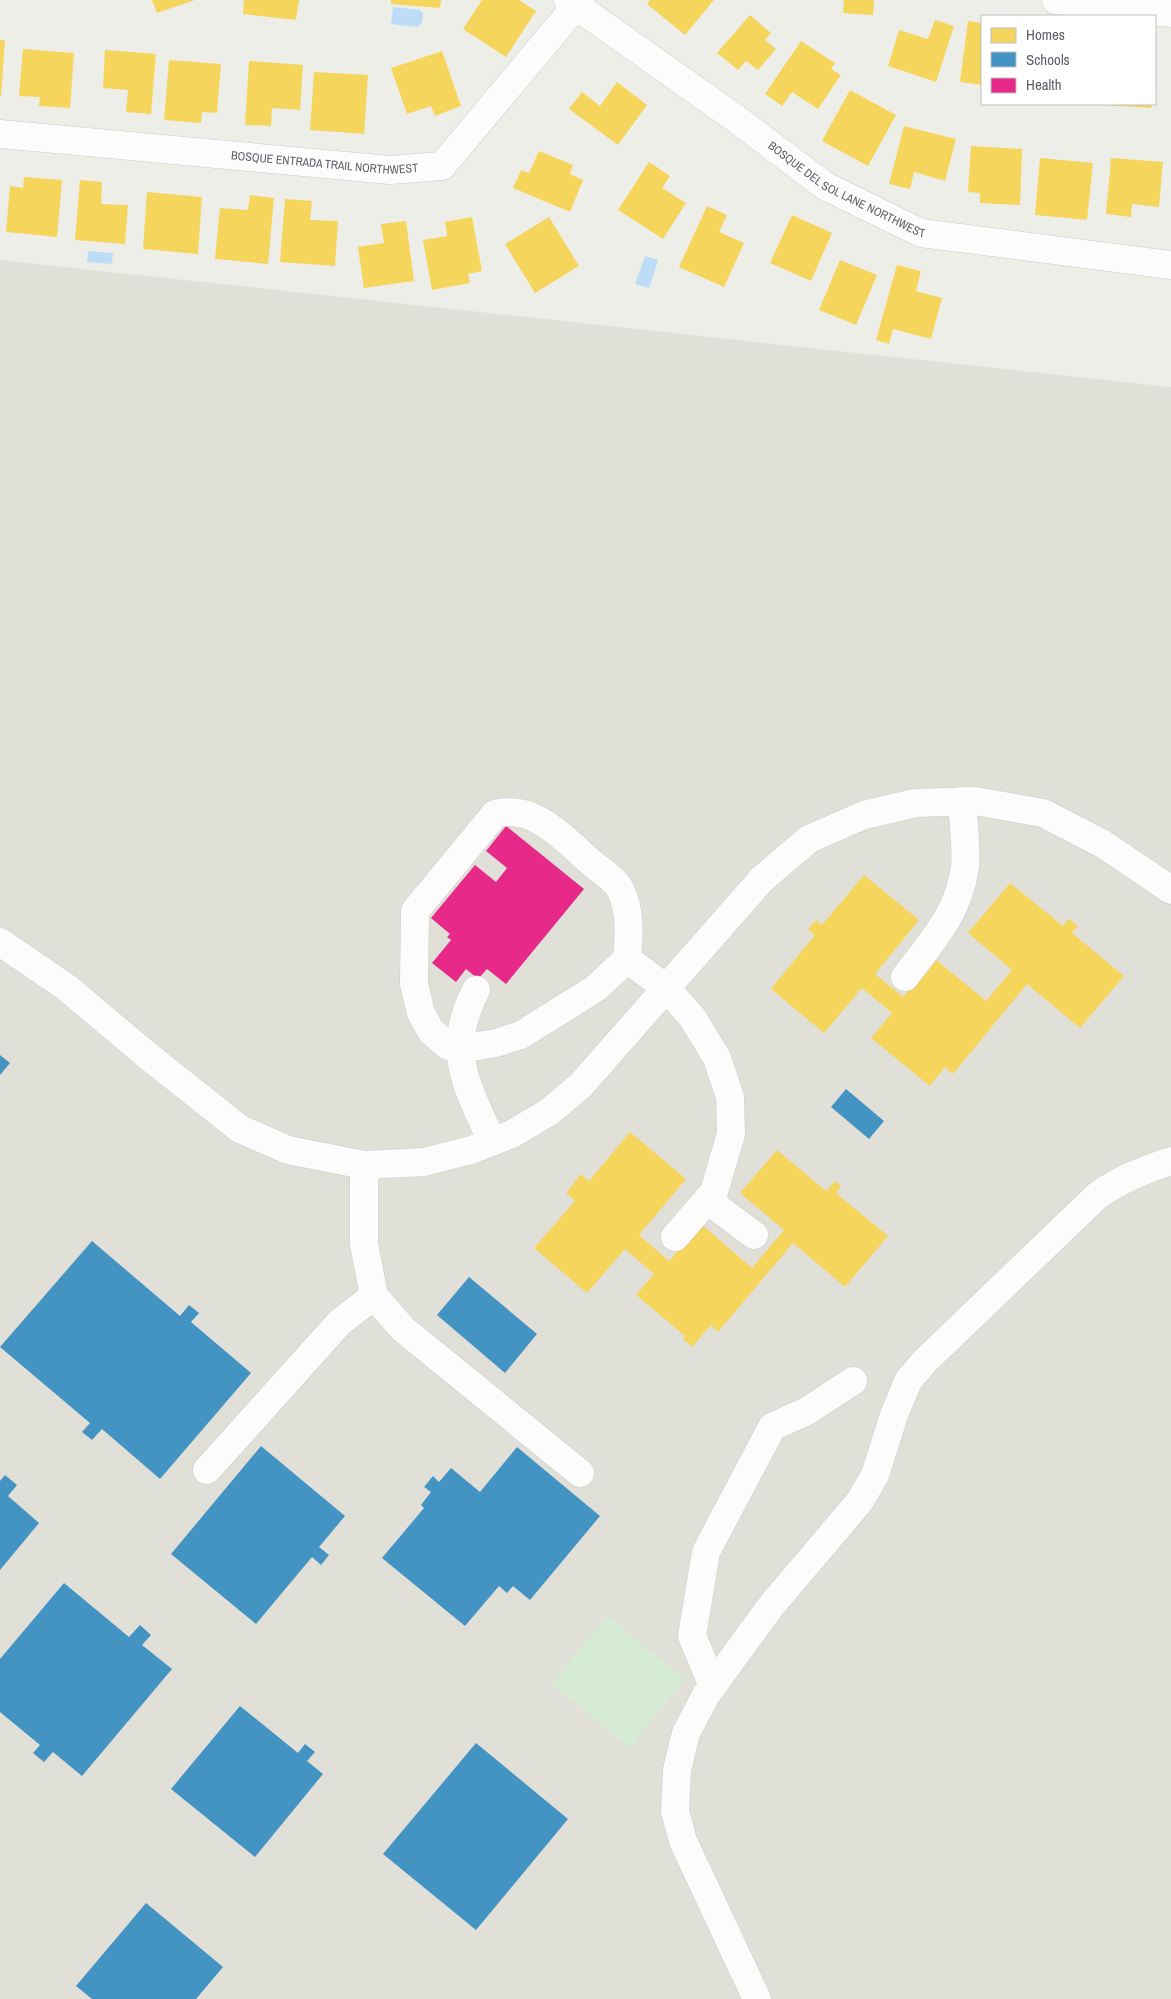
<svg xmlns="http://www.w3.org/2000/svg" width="1171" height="1999" font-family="'Archivo Narrow',sans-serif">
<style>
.education{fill:#e1e0d8}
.green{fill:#d5ebd4}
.water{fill:#bcdcf8}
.homes{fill:#f6d55c}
.schools{fill:#4393c3}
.health{fill:#e7298a}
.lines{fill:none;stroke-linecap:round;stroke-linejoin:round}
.minor-casing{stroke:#cbcbcb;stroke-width:29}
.minor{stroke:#fcfcfc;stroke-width:28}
.labels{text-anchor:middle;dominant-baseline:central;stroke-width:5;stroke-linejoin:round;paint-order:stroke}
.street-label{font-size:12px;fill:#5d6167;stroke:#fff}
</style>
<rect width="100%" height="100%" fill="#eeeee9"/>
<path class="education" d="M0,260L1171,387V1999H0Z"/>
<path class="green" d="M608,1616L685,1680L629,1748L552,1683Z"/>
<path class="water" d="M393,7L420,10L423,14L422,23L417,27L391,24Z
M88,251L113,253L112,264L87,262Z
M645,256L658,260L649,288L635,284Z"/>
<path class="homes" d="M152,0H195L157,13Z
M244,0H299L296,20L243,14Z
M391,0H441L440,8L391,4Z
M482,0H519L536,11L506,57L463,29Z
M650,0H714L685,35L647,4Z
M844,0H874L873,15L843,13Z
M750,15L771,33L765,40L776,49L758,70L746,61L738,70L717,53Z
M935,20L954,26L936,82L888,66L899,30L928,39Z
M968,21L982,23V85L960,82Z
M0,40H5L1,96H0Z
M801,41L835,63L831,69L841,75L818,109L792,92L782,106L765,94Z
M23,49L74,53L70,108L39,106L40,97L19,96Z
M105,50L156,54L151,114L126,112L128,90L103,88Z
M442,51L461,106L435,116L431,106L407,114L391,68Z
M169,60L221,64L217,113L202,112L201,123L164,120Z
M249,61L303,65L300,110L272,108L271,126L245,125Z
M314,72L368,75L364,134L310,130Z
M617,82L647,105L618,145L569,109L582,92L600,106Z
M850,90L896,115L868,166L822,141Z
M1104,104H1152L1151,108L1104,105Z
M904,126L956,139L945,181L914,172L910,189L889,184Z
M971,146L1022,149L1020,205L980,203V193L968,192Z
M539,151L573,165L570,174L583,180L570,212L513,188L521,170L529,173Z
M1040,158L1093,163L1087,220L1035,215Z
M1111,158L1163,162L1159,207L1132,204L1131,217L1106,214Z
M649,162L670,176L662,188L686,203L663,239L618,210Z
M24,177L62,180L57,237L6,232L10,186L23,188Z
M80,180L102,182L101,204L128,205L125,244L75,240Z
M147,192L202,197L198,254L143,249Z
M250,195L274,198L268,264L215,259L220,208L248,210Z
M285,199L312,201L310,220L338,221L335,266L280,262Z
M707,206L727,215L719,232L744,243L724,287L679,267Z
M792,215L832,233L811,281L770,263Z
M472,217L482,271L468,274L470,283L432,290L423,240L447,236L445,222Z
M549,217L579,266L535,293L505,244Z
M406,221L414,281L364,288L358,247L384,243L381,224Z
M840,260L877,275L856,325L819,310Z
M897,265L921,271L916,291L942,298L931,339L893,329L889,344L876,340Z
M864,875L919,920L875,974L903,997L935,959L986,1001L1012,970L968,933L1010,883L1063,926L1069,919L1078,926L1072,933L1124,976L1080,1028L1027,984L953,1074L945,1067L930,1086L871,1038L892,1013L862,988L824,1033L771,989L815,935L808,930L816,920L822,925Z
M630,1132L686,1179L639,1235L669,1261L701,1224L752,1268L784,1230L740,1193L777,1150L826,1191L835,1181L841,1186L836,1193L888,1236L845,1287L793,1243L718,1332L711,1325L692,1347L683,1339L685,1336L636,1295L654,1274L625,1249L587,1293L534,1248L575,1201L566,1193L581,1174L589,1181Z"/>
<path class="schools" d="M0,1055L10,1063L0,1075Z
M846,1089L884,1121L869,1139L831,1107Z
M92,1241L180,1316L189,1305L199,1313L191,1322L251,1373L160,1479L102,1429L92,1440L82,1432L90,1423L0,1347Z
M469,1277L537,1334L505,1373L437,1315Z
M261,1446L345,1516L319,1547L329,1555L321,1565L312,1557L256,1624L171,1554Z
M517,1447L600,1516L530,1600L513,1586L507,1593L499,1586L465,1626L382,1558L424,1508L421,1505L431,1492L424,1487L433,1476L439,1482L451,1468L480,1492Z
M5,1475L17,1485L8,1496L39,1523L0,1570V1481Z
M64,1583L129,1637L140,1625L151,1635L142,1645L172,1669L82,1776L53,1752L44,1762L33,1753L40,1745L0,1712V1659Z
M240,1706L298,1753L305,1744L315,1752L307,1761L323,1774L255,1857L171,1789Z
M476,1743L568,1819L476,1930L383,1854Z
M146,1903L223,1967L196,1999H92L76,1986Z"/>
<path class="health" d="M506,826L584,889L506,984L487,969L478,979L466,969L456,982L432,963L451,940L447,937L450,934L431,918L475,865L496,882L507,868L486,851Z"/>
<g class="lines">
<defs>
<g id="minor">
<path id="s1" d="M568,0L735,118L825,186L921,233L1171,265"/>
<path d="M1056,0L1171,13"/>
<path id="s2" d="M0,134L390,170L442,166L581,0"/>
<path d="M0,942L66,987L148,1056L240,1129L288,1150L364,1165L424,1162L471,1150L512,1134L549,1112L581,1085L762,879L809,839L864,815L915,803L975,801L1043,813L1103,844L1171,890"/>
<path d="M627,959L596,988L521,1035L496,1043L465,1048L448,1046L431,1031L421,1013L414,984L415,911L495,814C535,803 566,841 593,864C601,871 617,881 621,891C631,913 629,935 627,959L666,988L692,1017L717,1058L730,1097L731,1134L714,1192L675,1237"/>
<path d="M905,977C932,941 959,913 965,867C967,846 963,822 962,801"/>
<path d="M476,990C444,1051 467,1085 492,1142"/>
<path d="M364,1165V1244L374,1296L403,1329L580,1473"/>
<path d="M707,1200L754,1235"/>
<path d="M207,1470L340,1322L374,1296"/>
<path d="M713,1686L692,1636L706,1552L772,1427L807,1411L853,1381"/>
<path d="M757,1999L683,1841L675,1811L677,1770L686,1733L706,1695L771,1606L860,1501L875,1475L894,1415L908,1381L925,1361L1098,1195C1121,1179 1144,1170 1171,1161"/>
</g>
</defs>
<use href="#minor" class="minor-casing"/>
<use href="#minor" class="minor"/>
</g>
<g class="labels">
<g class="street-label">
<text stroke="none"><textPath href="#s2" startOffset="326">BOSQUE ENTRADA TRAIL NORTHWEST</textPath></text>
<text stroke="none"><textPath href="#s1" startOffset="338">BOSQUE DEL SOL LANE NORTHWEST</textPath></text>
</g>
</g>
<rect x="981" y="15" width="175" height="90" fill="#ffffff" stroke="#bec0c2"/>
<rect x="991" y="28" width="25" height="15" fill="#f6d55c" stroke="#bec0c2"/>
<text x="1026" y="40" font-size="15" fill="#5d6167">Homes</text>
<rect x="991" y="52" width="25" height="15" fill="#4393c3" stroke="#bec0c2"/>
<text x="1026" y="65" font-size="15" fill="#5d6167">Schools</text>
<rect x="991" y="78" width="25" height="15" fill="#e7298a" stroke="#bec0c2"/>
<text x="1026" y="90" font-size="15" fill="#5d6167">Health</text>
</svg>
